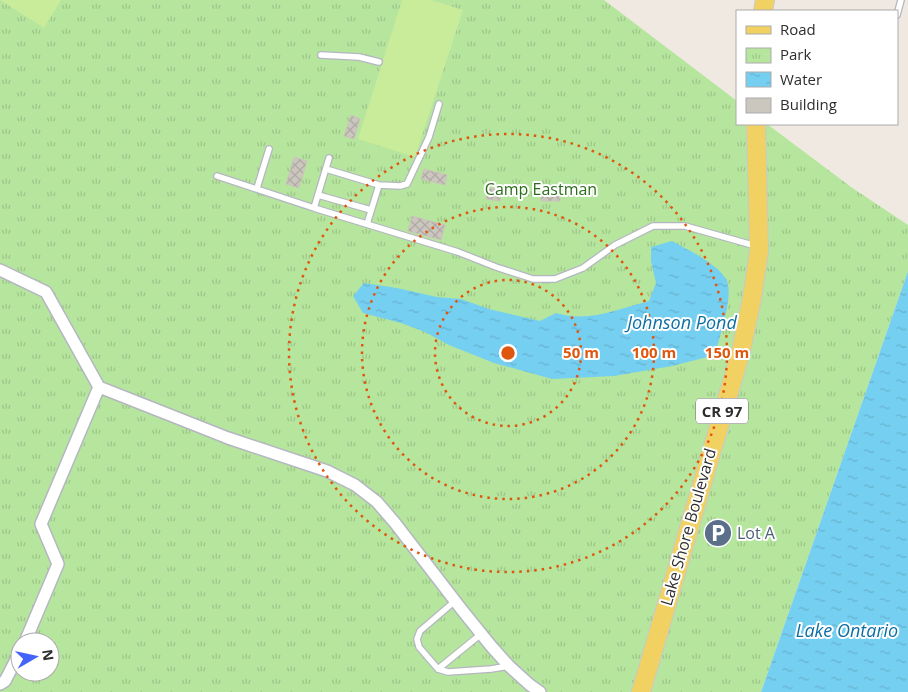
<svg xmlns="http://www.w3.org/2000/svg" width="908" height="692" font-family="'Open Sans',sans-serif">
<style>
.park{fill:url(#park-tufts);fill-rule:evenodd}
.pitch{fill:#c9ec9a}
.water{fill:url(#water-ripples)}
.building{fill:url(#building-cross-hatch);stroke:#cbc5ba}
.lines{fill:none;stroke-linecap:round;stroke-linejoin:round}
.lane-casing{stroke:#b4b7c1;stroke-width:8}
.street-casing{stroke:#b4b7c1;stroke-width:14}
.primary-casing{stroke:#c9c9c9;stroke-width:20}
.lane{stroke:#fff;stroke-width:5.5}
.street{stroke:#fff;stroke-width:11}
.primary{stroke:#f2d163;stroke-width:18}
.ring{fill:none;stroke:#df570e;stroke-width:2.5;stroke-dasharray:2.5 5}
.labels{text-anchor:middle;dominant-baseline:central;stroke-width:4;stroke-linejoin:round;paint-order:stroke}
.shield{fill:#fff;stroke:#6d6d6d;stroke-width:1}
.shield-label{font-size:15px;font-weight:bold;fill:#2e2e2e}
.park-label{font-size:16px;fill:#2c6e1b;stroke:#fff}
.street-label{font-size:16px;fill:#2e2e2e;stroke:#fff}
.service-label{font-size:16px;fill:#4e5e75;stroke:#fff;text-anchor:start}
.water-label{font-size:18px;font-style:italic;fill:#0d6fa3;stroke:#fff}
.centre{fill:#df570e;stroke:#fff;stroke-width:2.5}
.ring-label{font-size:15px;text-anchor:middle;font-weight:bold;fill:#df570e;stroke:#fff;stroke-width:4;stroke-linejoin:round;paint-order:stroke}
</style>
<defs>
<pattern id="park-tufts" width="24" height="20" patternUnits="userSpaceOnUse" patternTransform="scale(1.25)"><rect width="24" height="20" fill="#b6e59e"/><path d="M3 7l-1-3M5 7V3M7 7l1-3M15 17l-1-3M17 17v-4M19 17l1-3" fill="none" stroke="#9dc588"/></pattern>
<pattern id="water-ripples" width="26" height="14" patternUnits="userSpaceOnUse" patternTransform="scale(1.25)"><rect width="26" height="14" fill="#75cff0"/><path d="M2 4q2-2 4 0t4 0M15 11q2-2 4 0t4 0" fill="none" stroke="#66b2ce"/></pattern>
<pattern id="building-cross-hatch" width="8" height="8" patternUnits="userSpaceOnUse" patternTransform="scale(1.25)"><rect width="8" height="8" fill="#cbc7bf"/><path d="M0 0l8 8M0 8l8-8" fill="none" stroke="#afaba4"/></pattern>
</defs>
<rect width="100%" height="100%" fill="#efe9e1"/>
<path class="park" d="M0,0H604L737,101V124H767L851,187L908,225V271L906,277L761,692H0ZM20,642H50V672H20Z"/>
<path class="pitch" d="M0,0H61L44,28Z
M402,0H431L463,10L415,157L358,139Z"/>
<path class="water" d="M672,241C688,250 716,263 726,279C735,294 719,338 715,355L672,366L614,376L552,379L494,363L449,345L425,332L401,323L363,313L353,296L364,283L397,288L437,297L461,299L489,309L540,321L556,313C589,323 617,309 649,301L656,283L651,261V247Z
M908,271V692H761L906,277Z"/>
<path class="building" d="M351,115L360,119L354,139L344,136Z
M294,157L307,161L299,188L286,184Z
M424,169L447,175L445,185L421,179Z
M488,188L501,190L500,201L486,199Z
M541,192H560V201H541Z
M412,216L445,225L441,240L408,231Z"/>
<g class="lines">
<defs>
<path id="lane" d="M897,15L901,0
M321,55L359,57L379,62
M326,169L379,185L367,224
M217,176L314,208L458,252L496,267L533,279H555L583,268L615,245L653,226H685L756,246
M379,185L400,186L407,184L429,137L439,104
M257,188L269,149
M318,195L371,210
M314,208L329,158
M455,601L420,631L417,639L419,647L438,669L448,672L491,669L509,666
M438,669L481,634"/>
<path id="street" d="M0,270L46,292L99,387L228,438L327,471L355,485L377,502L395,523L462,610L491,646L509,666L530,685L540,692
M25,642L58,564L41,524L99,387
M0,684L5,681L20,652"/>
<path id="primary" d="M763,11L765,0
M641,692L741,351L752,298L759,251L756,124"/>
</defs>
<use href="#lane" class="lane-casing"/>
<use href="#street" class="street-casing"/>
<use href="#primary" class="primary-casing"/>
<use href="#lane" class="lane"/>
<use href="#street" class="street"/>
<use href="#primary" class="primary"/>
</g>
<g class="ring">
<circle cx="508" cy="353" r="73"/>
<circle cx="508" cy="353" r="146"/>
<circle cx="508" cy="353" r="219"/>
</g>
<defs>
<symbol id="parking-disc" viewBox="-11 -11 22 22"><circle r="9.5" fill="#5c6f8a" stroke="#fff"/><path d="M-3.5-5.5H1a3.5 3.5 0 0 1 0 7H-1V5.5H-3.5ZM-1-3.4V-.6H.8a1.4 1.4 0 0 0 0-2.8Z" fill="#fff"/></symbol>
</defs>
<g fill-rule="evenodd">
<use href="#parking-disc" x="702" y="517" width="32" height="32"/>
</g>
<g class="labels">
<rect class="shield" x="696" y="398.5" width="52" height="25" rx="4"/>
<g class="shield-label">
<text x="722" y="411">CR 97</text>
</g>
<g class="park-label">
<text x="541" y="189">Camp Eastman</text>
</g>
<g class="street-label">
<text transform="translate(688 527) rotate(-74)">Lake Shore Boulevard</text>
</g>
<g class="service-label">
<text x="737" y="533">Lot A</text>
</g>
<g class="water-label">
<text x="682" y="322">Johnson Pond</text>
<text x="847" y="630">Lake Ontario</text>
</g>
</g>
<circle cx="508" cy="353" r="8" class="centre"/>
<g class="ring-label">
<text x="581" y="358">50 m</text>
<text x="654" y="358">100 m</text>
<text x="727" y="358">150 m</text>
</g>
<rect x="736" y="10" width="162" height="115" fill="#ffffff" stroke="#ababab"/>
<rect x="746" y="26" width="25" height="8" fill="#f2d163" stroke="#ababab"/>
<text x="780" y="35" font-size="15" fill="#2e2e2e">Road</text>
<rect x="746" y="48" width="25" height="15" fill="url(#park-tufts)" stroke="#ababab"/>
<text x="780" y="60" font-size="15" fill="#2e2e2e">Park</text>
<rect x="746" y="72" width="25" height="15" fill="url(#water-ripples)" stroke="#ababab"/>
<text x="780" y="85" font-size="15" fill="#2e2e2e">Water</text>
<rect x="746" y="98" width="25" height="15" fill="#cbc7bf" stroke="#ababab"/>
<text x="780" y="110" font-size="15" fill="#2e2e2e">Building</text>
<g transform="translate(35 657) rotate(81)"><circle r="24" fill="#ffffff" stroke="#ababab"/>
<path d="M0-4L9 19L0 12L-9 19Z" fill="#4264fb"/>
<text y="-8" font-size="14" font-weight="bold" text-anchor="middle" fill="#2e2e2e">N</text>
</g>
</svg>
